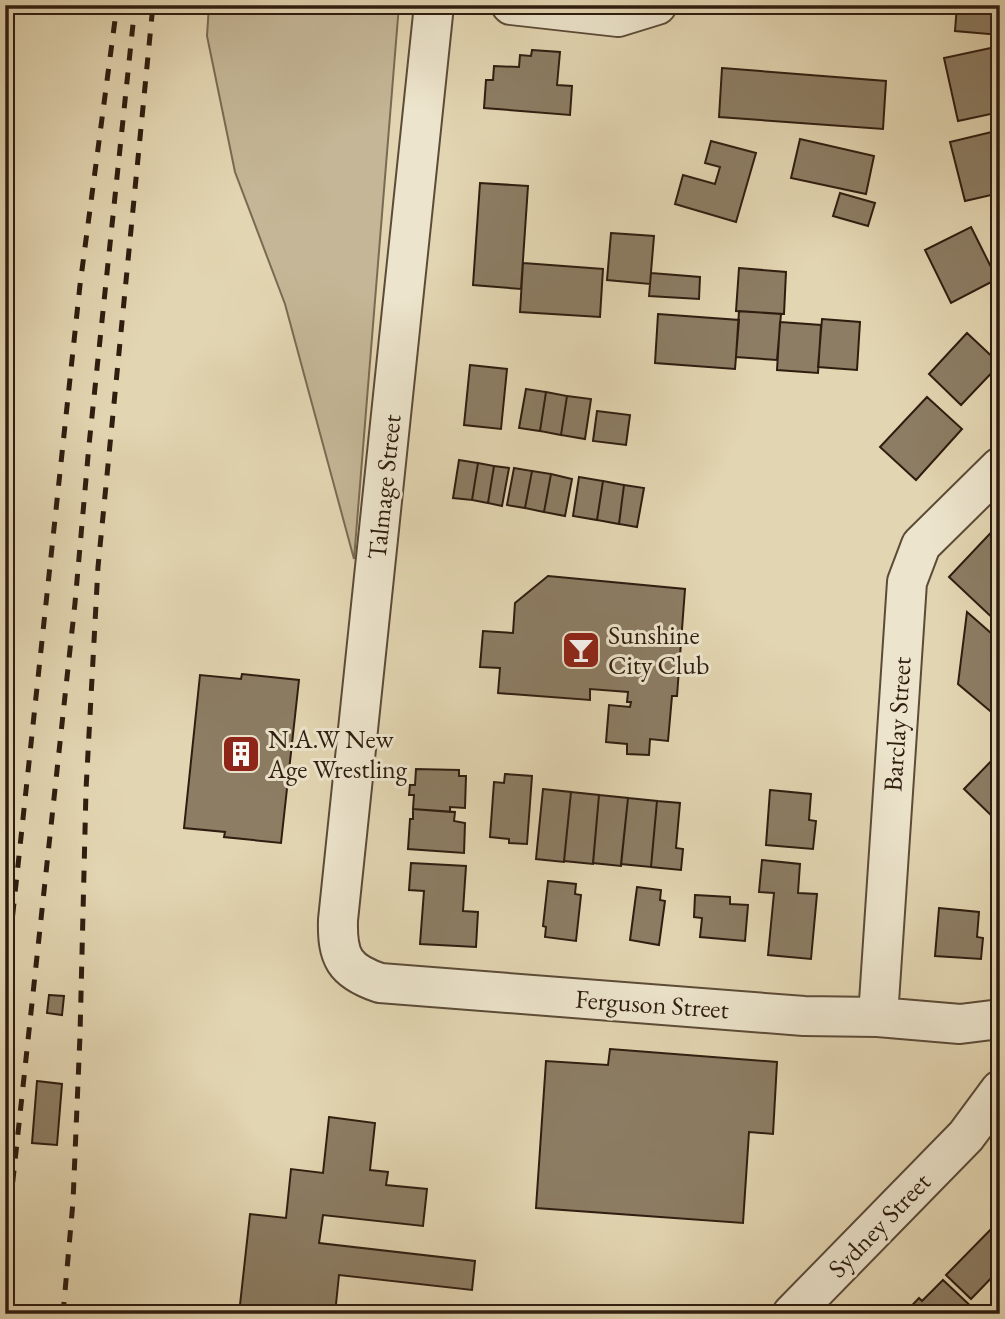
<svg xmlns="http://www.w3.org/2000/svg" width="1005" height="1319" font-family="'EB Garamond',serif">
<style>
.green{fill:#c4b696;stroke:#7a6a53;stroke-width:2}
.building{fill:#8c7d64;stroke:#2f1d10;stroke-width:2}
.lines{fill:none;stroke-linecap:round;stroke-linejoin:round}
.minor-casing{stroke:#5c4b38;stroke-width:42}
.minor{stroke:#ece4cc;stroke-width:38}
.rail{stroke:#2f1d10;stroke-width:5;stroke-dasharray:12 12;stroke-linecap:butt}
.labels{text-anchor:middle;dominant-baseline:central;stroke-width:6;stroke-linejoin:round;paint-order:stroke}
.street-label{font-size:26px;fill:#2f1d10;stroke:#ece4cc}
.poi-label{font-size:26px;fill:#2f1d10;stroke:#ece4cc;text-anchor:start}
</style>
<rect width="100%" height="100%" fill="#e2d5b1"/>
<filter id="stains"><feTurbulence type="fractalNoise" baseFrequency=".00286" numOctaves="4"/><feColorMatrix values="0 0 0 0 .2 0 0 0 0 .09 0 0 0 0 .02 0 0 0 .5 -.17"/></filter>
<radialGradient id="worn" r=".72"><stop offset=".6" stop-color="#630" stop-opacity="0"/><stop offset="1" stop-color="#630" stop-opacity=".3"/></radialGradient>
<path class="green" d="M209,5H399L354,559L285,304L235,172L207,36Z"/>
<path class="building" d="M957,5H1000V35L955,31Z
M1000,46V112L958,121L944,58Z
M532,50L560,52L557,85L572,86L570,115L484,108L486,80H493L494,66L519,67L520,55L531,56Z
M722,68L886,81L883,129L719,117Z
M1000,130V193L965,201L950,142Z
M800,139L874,156L866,194L791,178Z
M711,141L756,153L736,222L675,204L683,175L715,184L720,167L705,163Z
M480,183L528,186L521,289L473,285Z
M840,193L875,203L868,226L833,216Z
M971,227L997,279L951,303L925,250Z
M611,233L654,236L650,284L607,280Z
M523,263L603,269L600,317L520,312Z
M739,268L786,272L784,314L736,311Z
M651,273L700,277L699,299L649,296Z
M739,311L781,314L777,360L736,357Z
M658,314L739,320L735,369L655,363Z
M822,319L860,322L857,370L818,367Z
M780,322L821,325L818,373L777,370Z
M967,333L1000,364L961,405L929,374Z
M470,365L507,369L501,429L464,425Z
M526,389L546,392L540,431L519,428Z
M546,392L567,396L561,435L540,431Z
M567,396L591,399L585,439L561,435Z
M927,397L962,429L916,480L880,447Z
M597,411L630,415L626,445L593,441Z
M459,460L478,463L472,500L453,498Z
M478,463L494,466L488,503L472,500Z
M494,466L509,468L502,506L488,503Z
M514,468L532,471L525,508L507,505Z
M532,471L551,474L544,512L525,508Z
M551,474L572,479L565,516L544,512Z
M579,477L603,481L597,520L573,516Z
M603,481L624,485L619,524L597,520Z
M624,485L644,488L637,527L619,524Z
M1000,523V625L949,577Z
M548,576L685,589L677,696H672L668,741L650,739L649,755L627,754V744L606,742L609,705L630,707L631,702H627L628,692L590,689V700L498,693L500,668L480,667L483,631L513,633L515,603Z
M967,612L1000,641V712L996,716L958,684Z
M242,674L299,680L281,843L224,837L225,832L184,828L200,675L241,679Z
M1000,752V824L964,789Z
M416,769L459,770V776H466L465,808L450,807V812L413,809L414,795H409L410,785H415Z
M505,774L532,776L527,844L509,843V839L490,837L494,782L504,783Z
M543,789L571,792L564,862L536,859Z
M770,790L811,794L809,820L816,821L813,849L766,845Z
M571,792L599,795L593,864L564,861Z
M599,795L628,798L621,866L593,863Z
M628,798L657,801L651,867L621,864Z
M657,801L680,803L676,848L683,849L681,870L651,867Z
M413,809L455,812L454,821L465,823L464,853L408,849L410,819H413Z
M762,860L800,864L798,893L817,894L811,959L768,955L774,893L759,892Z
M411,863L466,866L463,911L478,912L476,947L420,944L424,891L409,890Z
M548,881L576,884L575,894L581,895L576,941L545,937L546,927L543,926Z
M637,887L661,890L660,900L665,901L659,945L630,940Z
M695,895L730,897V904L748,905L745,941L700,937L702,918L694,917Z
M939,908L979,912L977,937L983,938L981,959L935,956Z
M49,995L64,996L62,1015L47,1013Z
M610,1049L777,1062L773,1134L749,1132L743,1223L536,1208L546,1061L608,1065Z
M37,1081L62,1084L57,1145L32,1143Z
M329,1117L375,1123L370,1170L388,1172L386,1185L427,1189L423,1226L323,1215L319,1243L475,1261L472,1290L339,1275L335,1314H239L250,1214L286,1218L291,1169L323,1173Z
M1000,1220V1271L999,1270L971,1299L946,1275Z
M943,1280L976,1311L973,1314H904L919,1298L922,1301Z"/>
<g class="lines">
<defs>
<path id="minor" d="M434,5L338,920C337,957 344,971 380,983L804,1016L878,1017L960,1024L1000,1019
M511,5L618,17L657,5
M878,1017L907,582L921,545L1000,467
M792,1314L966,1136L1000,1090"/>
</defs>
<use href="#minor" class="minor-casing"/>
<use href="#minor" class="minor"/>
<path class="rail" d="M5,987L80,285L117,5
M5,1254L75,603L89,445L135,5
M63,1314L73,1202L80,1035L86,790L98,567L153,5"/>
</g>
<defs>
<symbol id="bar-square" viewBox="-11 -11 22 22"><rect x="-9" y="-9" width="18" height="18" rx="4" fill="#8f2418" stroke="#ece4cc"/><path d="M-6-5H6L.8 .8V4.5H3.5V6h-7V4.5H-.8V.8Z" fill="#fff"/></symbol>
<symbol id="building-square" viewBox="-11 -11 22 22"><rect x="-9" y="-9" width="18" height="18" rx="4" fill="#8f2418" stroke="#ece4cc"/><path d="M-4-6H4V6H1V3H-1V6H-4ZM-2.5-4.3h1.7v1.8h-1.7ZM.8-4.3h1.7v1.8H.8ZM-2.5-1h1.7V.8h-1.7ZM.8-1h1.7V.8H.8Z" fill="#fff"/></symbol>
</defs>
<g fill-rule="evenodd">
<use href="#bar-square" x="559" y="628" width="44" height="44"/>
<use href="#building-square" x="219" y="732" width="44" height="44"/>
</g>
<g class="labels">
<g class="street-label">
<text transform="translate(384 487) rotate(-84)">Talmage Street</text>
<text transform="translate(897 724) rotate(-86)">Barclay Street</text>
<text transform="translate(652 1004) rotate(4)">Ferguson Street</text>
<text transform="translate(879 1225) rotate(-46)">Sydney Street</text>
</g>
<g class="poi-label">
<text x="608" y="635">Sunshine<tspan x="608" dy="30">City Club</tspan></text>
<text x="268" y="739">N.A.W New<tspan x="268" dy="30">Age Wrestling</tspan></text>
</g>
</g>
<rect width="1005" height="1319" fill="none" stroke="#e2d5b1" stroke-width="28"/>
<rect x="7" y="7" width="991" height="1305" fill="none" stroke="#2f1d10" stroke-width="3.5"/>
<rect x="14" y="14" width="977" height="1291" fill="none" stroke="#2f1d10" stroke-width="2"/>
<rect width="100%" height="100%" filter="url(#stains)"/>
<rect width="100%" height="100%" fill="url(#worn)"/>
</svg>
